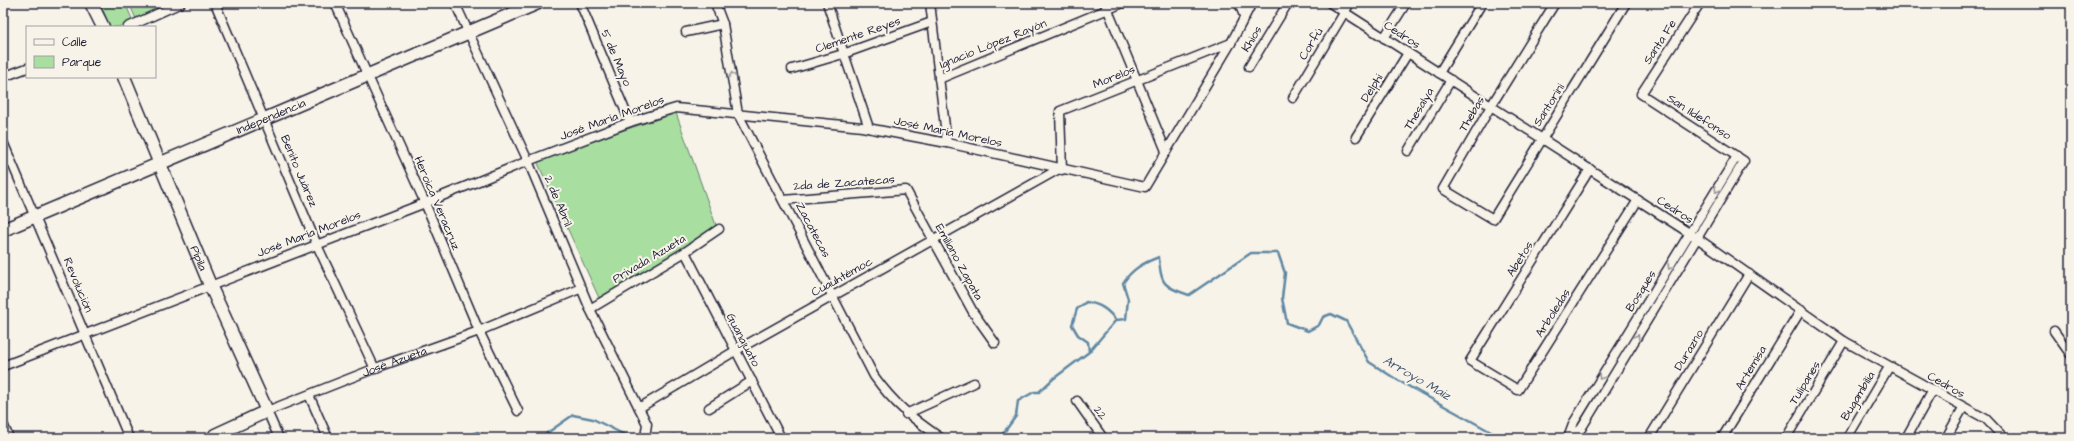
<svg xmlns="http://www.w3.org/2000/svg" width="2074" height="441" font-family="'Architects Daughter',sans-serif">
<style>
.green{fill:#a9dea1;stroke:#66806e}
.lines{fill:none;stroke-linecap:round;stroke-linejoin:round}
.stream{stroke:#5f87a3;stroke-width:2.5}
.street-casing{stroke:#22223b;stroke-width:11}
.secondary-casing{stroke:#22223b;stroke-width:15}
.street{stroke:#f7f3e8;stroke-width:8}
.secondary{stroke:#f7f3e8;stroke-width:12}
.oneway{stroke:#97959a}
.labels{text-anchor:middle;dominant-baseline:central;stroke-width:4;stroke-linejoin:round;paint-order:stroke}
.street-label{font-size:12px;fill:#22223b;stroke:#f7f3e8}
.water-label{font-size:13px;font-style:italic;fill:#41546f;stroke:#f7f3e8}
</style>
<rect width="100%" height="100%" fill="#f7f3e8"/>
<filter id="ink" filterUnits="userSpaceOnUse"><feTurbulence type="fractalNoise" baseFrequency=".025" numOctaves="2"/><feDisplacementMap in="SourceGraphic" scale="8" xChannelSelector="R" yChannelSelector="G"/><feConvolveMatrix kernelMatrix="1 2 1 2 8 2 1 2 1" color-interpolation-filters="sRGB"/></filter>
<g filter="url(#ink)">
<path class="green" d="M100,3H125L133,21L118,27H110Z
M129,3H172L136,19Z
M676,113L717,228L599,298L536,159Z"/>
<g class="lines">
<path class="stream" d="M1089,352L1088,342L1078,335L1072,325L1077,309L1086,302C1100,304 1107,309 1116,320
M460,438L478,432L489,438
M540,438L573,415L593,419L621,433L636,438
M664,438L674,435L681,438
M1000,438L1016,416L1018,401L1034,392H1039L1053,379L1089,352L1116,320L1126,319L1128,299L1123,283C1132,269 1143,263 1159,257C1160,284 1164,287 1189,295L1251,253H1278L1285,273L1282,298L1287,323L1308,331L1319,325L1323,317L1331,314L1346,321L1369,362L1399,381L1502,438"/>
<defs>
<g id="street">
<path d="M215,3L317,245L375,369"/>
<path d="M335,3L425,203L479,331L518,411"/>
<path d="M455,3L528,161L590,309L647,424L645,438"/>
<path d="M580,3L630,122"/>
<path d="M715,3L723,24L738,114L874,376C894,404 913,419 941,438"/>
<path d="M827,3L869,128"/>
<path d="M930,3L947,143"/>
<path d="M1105,3L1166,151"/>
<path d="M1239,3L1244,16"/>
<path d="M1330,3L1697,238L1844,341L1986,419L2004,438"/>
<path d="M1555,3L1491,106L1443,189L1493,219L1626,3"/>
<path d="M128,27L181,3"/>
<path d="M686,32L723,24"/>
<path d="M1384,38L1406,3"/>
<path d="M1249,67L1288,3"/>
<path d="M792,69L843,54L932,22"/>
<path d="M1439,73L1482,3"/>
<path d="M3,77L27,68"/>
<path d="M939,79L1123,3"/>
<path d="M1293,98L1350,3"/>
<path d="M1356,137L1408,53"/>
<path d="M3,142L129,438"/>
<path d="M1408,151L1451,80"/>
<path d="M1590,169L1470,361L1518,390L1638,200"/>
<path d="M1062,170L1060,111L1231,43"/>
<path d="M783,200L906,190L973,312L995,343"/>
<path d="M685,252L781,438"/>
<path d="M590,309L685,252L719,229"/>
<path d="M2054,331L2071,355"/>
<path d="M3,366L425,203L528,161L630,122L676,108L862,127L947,143L1145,187L1231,43L1252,3"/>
<path d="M309,395L328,438"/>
<path d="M1077,401L1103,438"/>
<path d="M639,408L735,351L1059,169"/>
<path d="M709,408L752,381"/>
<path d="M906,414L974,383"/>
<path d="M3,424L9,438"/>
<path id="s1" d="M279,438L267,411L381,366L479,331L582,288"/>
<path d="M1568,438L1574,422L1737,156"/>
<path d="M1569,438L1581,429L1744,161L1641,94L1700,3"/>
<path d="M1649,438L1749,274"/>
<path d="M1722,438L1801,310"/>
<path d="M1786,438L1844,341"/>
<path d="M1847,438L1889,367"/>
<path d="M1906,438L1932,391"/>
<path d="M1946,438L1963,408"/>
</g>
<g id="secondary">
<path d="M91,3L103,27"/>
<path id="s2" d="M124,77L210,285L267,411L215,435L216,438"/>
<path id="s3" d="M3,230C181,153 360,80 538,3"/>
</g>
</defs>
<use href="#street" class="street-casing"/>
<use href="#secondary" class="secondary-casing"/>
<use href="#street" class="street"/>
<use href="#secondary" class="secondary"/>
</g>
<defs><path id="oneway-chevron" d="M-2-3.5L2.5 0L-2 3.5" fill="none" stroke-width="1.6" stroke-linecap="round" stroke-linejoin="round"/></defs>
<g class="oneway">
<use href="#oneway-chevron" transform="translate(732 75) rotate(-99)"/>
<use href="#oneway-chevron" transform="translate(1717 190) rotate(121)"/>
<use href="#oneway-chevron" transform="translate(1670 267) rotate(122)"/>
<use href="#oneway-chevron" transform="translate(1637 337) rotate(-59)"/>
<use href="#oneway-chevron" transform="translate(1601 377) rotate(122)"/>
</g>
</g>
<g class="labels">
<g class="street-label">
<text transform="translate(858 35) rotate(-19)">Clemente Reyes</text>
<text transform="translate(1402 35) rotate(33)">Cedros</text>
<text transform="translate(1252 39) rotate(-59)">Khios</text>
<text transform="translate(1660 42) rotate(-57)">Santa Fe</text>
<text transform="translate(993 44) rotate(-22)">Ignacio López Rayón</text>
<text transform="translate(1311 44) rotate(-59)">Corfú</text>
<text transform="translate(616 58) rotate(67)">5 de Mayo</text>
<text transform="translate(1114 77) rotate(-22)">Morelos</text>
<text transform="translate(1372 88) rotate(-58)">Delphi</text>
<text transform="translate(1549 105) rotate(-58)">Santorini</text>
<text transform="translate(1419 109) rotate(-59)">Thesalya</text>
<text transform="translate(1472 114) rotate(-60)">Thebas</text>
<text stroke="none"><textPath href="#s3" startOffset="291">Independencia</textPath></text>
<text transform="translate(1699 117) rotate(33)">San Ildefonso</text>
<text transform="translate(612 118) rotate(-20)">José María Morelos</text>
<text transform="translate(948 132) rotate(12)">José María Morelos</text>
<text transform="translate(299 171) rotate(67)">Benito Juárez</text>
<text transform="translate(844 183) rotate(-4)">2da de Zacatecas</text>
<text transform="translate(558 201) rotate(67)">2 de Abril</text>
<text transform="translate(437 203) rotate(67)">Heroica Veracruz</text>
<text transform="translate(1675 210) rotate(33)">Cedros</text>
<text transform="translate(813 230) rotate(62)">Zacatecas</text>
<text transform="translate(309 234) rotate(-21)">José María Morelos</text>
<text stroke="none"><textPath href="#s2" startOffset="196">Pípila</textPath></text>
<text transform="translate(649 259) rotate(-31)">Privada Azueta</text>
<text transform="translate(1520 259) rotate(-58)">Abetos</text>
<text transform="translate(959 262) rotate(61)">Emiliano Zapata</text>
<text transform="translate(842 277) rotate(-29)">Cuauhtémoc</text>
<text transform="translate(78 285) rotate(67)">Revolución</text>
<text transform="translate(1641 291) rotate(-58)">Bosques</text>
<text transform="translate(1553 313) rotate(-58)">Arboledas</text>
<text transform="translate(743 340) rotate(62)">Guanajuato</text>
<text transform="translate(1689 350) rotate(-59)">Durazno</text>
<text stroke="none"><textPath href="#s1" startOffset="166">José Azueta</textPath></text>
<text transform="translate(1751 368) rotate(-59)">Artemisa</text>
<text transform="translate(1805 383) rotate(-59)">Tulipanes</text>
<text transform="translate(1946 385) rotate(29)">Cedros</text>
<text transform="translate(1858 396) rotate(-59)">Bugambilia</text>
<text transform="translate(1100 413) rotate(55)">22</text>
</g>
<g class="water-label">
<text transform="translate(1417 378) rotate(30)">Arroyo Maiz</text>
</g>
</g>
<rect width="2074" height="441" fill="none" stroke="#f7f3e8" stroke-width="16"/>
<rect x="8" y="8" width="2058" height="425" fill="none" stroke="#22223b" stroke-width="1.5" filter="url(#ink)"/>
<rect x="26" y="26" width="130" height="52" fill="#f7f3e8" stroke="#a29fa3"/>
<rect x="34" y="39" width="20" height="6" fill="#f7f3e8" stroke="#a29fa3"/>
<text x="62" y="46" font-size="12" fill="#22223b">Calle</text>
<rect x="34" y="56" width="20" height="12" fill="#a9dea1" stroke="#a29fa3"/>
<text x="62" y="66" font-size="12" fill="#22223b">Parque</text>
</svg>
